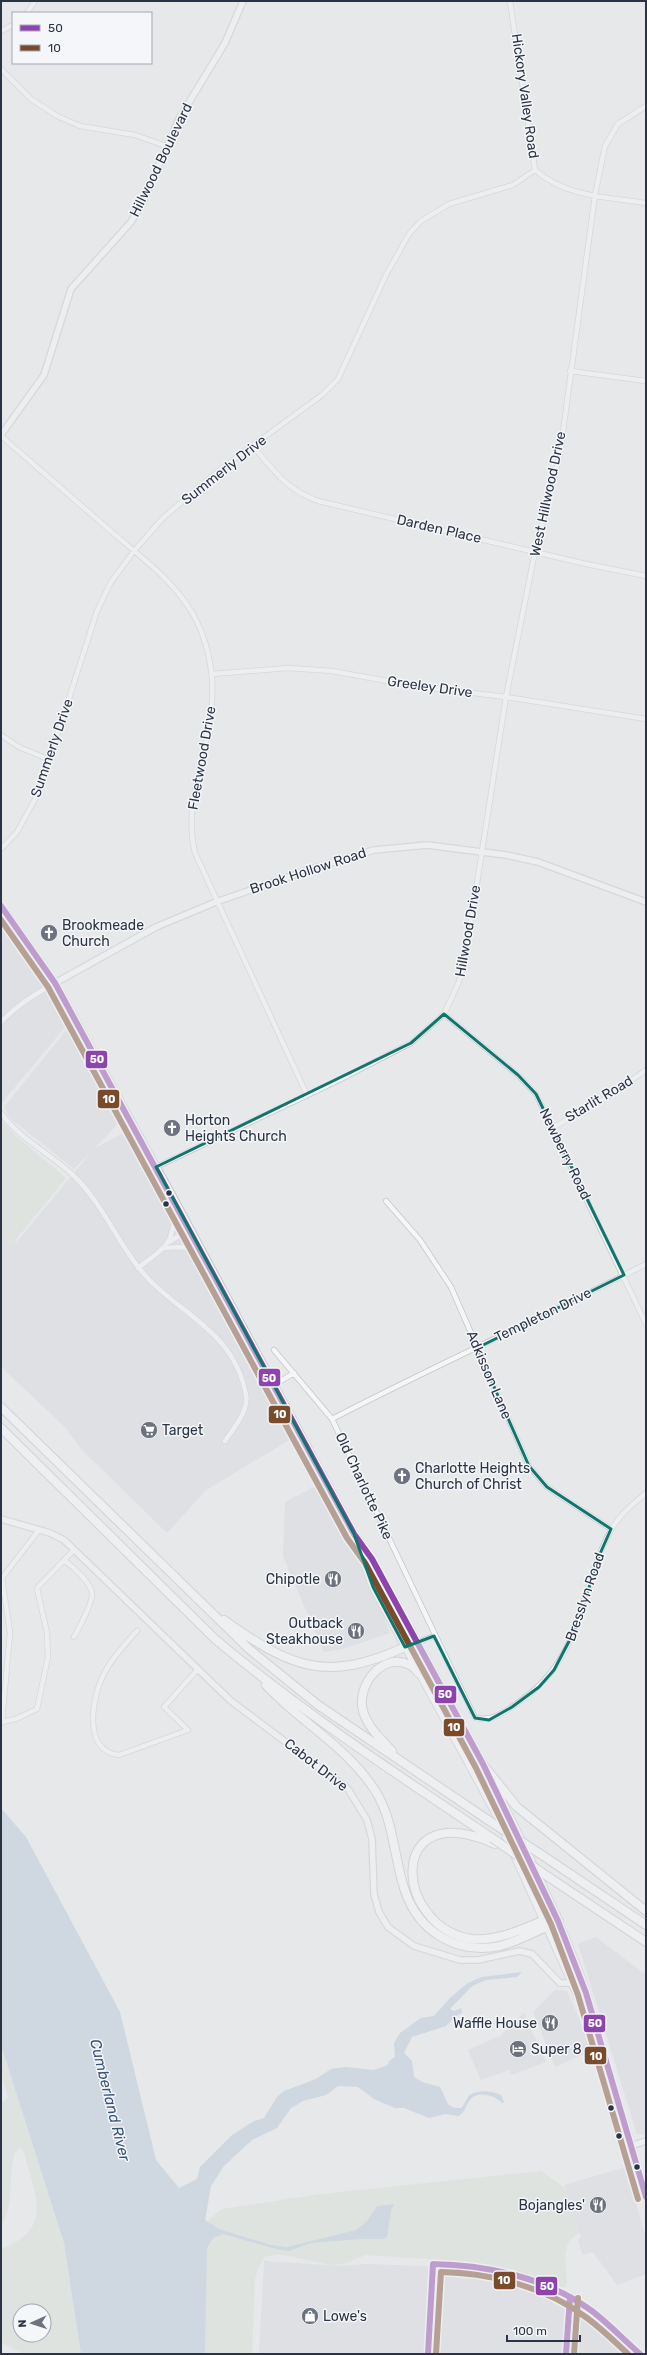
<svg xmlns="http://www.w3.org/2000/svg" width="647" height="2355" font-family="Rubik,sans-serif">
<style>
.built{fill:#d4d7dd}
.green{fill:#d6ded6;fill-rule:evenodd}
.water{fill:#b4c4d5}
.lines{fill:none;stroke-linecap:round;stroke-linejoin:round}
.minor-casing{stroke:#c4c6c8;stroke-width:6}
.tertiary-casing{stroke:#c4c6c8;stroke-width:8}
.primary-casing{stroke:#c2c5c8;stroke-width:9}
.motorway-casing{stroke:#b8bbbf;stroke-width:10}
.minor{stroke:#f5f6f7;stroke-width:4.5}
.tertiary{stroke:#f5f6f7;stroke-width:5.5}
.primary{stroke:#f8f8f8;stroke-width:7}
.motorway{stroke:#f8f8f8;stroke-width:8}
.motorway-bridge-casing{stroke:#b8bbbf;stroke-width:10;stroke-linecap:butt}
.motorway-bridge{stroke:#f8f8f8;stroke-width:8}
.bus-1-casing{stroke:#f4f6f9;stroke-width:9}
.bus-2-casing{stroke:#f4f6f9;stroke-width:9}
.bus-1{stroke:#8e44ad;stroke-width:6}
.bus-2{stroke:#7a4b2a;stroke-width:6}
.marked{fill:none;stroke:#0f766e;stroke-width:3;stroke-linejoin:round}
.bus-dot{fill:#2b3445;stroke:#f4f6f9;stroke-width:1.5}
.labels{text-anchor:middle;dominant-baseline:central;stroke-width:3;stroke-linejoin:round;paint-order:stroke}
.street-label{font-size:14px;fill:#2b3445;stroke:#f4f6f9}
.poi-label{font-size:14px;fill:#2b3445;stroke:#f4f6f9;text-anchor:start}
.water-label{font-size:15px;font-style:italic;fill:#34527a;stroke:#f4f6f9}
.line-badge{stroke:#f4f6f9;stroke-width:1.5}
.badge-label{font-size:11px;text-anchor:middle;font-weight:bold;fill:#fff}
</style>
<rect width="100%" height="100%" fill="#e6e8ea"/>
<path class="built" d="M6,920L40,969L71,1020L1,1104V927Z
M73,1022L124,1117L95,1148L132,1129L298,1435L206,1490L167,1533L82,1450L64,1426L1,1367V1235L14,1245L93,1150L74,1169L10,1118L4,1107Z
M322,1483L346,1529L390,1633L346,1648L324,1652L283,1556L285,1502Z
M596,1937L646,1975V2135L637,2134L578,1944Z
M555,1990L567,1991L593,2050L555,2067L533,2012Z
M524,2013L546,2062L511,2075L509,2070L481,2080L468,2050L500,2036Z
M626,2167L646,2239V2274L617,2285L593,2252L582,2255L578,2239L581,2238L564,2185Z
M264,2261L341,2266L366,2264L450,2267L490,2273L516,2280L566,2298L587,2312L632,2354H259Z"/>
<path class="green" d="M1,1120L15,1135L66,1178L18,1237L13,1247L1,1238Z
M1,2045L64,2243L81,2354H23L1,2342V2249C53,2229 36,2197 25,2156L22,2149L20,2148L15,2152C7,2177 16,2204 1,2226V2104L8,2097L1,2073ZM20,2311H44V2335H20Z
M541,2171L565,2188L579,2233C560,2244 566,2263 567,2283L565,2287L559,2288L498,2268L456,2261L366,2255L344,2264L331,2265L278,2254L264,2257L258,2269L255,2279L252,2354H202L203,2225L222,2209L321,2194Z"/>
<path class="water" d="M1,1808L26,1837L120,2012L156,2160L179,2188L197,2179L200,2167L232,2135L254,2121L264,2118L277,2097L284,2091L316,2079L331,2069L345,2067L374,2070L388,2065L389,2061L395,2057L394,2043L400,2033L421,2018L434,2016L451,1997L468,1983L482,1977L522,1972L517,1977L486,1980L472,1986L450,2009L454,2011L461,2008L462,2013L456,2016L446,2026L412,2037L404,2053L412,2061L414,2077L422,2082L440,2087C447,2099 445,2109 461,2108C465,2105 466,2098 470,2095C479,2089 492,2091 501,2095L504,2102L502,2103C495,2095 477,2090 470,2100C465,2106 466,2111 459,2116L445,2114L429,2118L404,2108H395L374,2099L358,2087L338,2086L326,2095L303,2101L291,2108L277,2128L252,2140L224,2166L211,2186L205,2220L219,2229L271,2245L287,2247L356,2230L367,2221L377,2206L394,2204L391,2210L387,2237L384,2239H362L311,2243L289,2251L276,2249L223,2234L213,2238L207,2248L205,2354H81L64,2243L1,2045Z"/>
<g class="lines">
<defs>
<path id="minor" d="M510,1L535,170C566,197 606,197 646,203
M27,13L35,1
M1,31L13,25
M1,69L31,99L57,116L80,126L135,135L166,146
M570,371L646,381
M1,436C38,468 76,501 113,533C141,557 174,581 193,614C207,639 214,671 212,699C210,752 182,800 195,853L307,1095
M253,446C274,471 286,489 318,501L586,564L646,576
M212,674L288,668L332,671L415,686L506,697L646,719
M1,735L19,747L50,760
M1,849L17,832L39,792L97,611L111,582L134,551L163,518L198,488L225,466L322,395L338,379L386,275L409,234L421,221L449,204L513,185L535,170
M444,1014L518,1075L536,1094L646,1324
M1,1022C17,1005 34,995 55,983
M1,1113C21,1140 51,1154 74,1176C101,1202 116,1239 139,1268C174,1313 234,1328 246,1395C249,1411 233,1429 225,1441
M552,1128L606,1098L646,1070
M156,1167L337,1081L411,1043L444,1014L459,982L465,960L506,697L535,552L560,454L595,195L605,146L618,124L646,106
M386,1201L420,1240L451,1287L529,1466L547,1487L611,1529
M169,1242L190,1229
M164,1248L181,1247L202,1252
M138,1268C170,1243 172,1246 176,1205
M274,1350L332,1419L475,1718C493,1721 501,1714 516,1704C585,1659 576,1594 611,1530C620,1514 633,1504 646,1493
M274,1385L294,1373
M332,1419C436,1365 542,1318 646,1264
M64,1560C72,1566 94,1585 92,1596C90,1609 80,1625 74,1637
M137,1631C126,1643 114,1656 106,1670C92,1694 81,1751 119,1755L188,1730L164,1707L198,1669
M416,1643L434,1636
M1,1722L16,1719L37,1709L48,1657L47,1633L37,1588L74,1550
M2,1722L10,1633L2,1578L39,1530"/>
<path id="tertiary" d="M1,435L44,375L71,289L131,222L142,204L179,119L225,43L243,1
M55,983L156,927L216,902L314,868L374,850L427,845L506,855L538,862L646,902
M1,1519L50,1533L64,1540L231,1701L348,1789L367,1820L372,1839L374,1894L379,1912L388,1927L414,1946L460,1960H478L519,1951L532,1954L560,1983H583
M630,2146L646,2141"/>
<path id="primary" d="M1,906L55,983L176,1203L354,1534L372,1559C445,1696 525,1830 580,1975C589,1999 594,2022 601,2046C616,2096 631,2147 646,2197
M357,1542L373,1587L495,1812L596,2036"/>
<path id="motorway" d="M1,1407L249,1649L318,1705L488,1820
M1,1428L215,1639C303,1713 398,1775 492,1838
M224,1620C291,1668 327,1683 405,1647
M266,1685C300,1722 349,1748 376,1792C394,1821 394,1859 405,1891C419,1932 457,1955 500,1946C520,1941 540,1929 559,1921
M392,1751C381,1739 368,1728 363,1711C356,1686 382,1651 410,1665C414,1667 417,1672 421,1675
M481,1762L517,1807L646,1911
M495,1844C384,1794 394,1928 472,1939C499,1942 532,1925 556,1915
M539,1853L646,1925
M547,1876L646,1942"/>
</defs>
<use href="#minor" class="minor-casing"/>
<use href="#tertiary" class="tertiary-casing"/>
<use href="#primary" class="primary-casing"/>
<use href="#motorway" class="motorway-casing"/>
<use href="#minor" class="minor"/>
<use href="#tertiary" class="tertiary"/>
<use href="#primary" class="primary"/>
<use href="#motorway" class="motorway"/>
<defs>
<path id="motorway-bridge" d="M488,1820L539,1853
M492,1838L547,1876"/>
</defs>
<use href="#motorway-bridge" class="motorway-bridge-casing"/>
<use href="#motorway-bridge" class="motorway-bridge"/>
<defs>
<path id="bus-1" d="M1,906L55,983L354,1534L372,1559L483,1764L558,1921L586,1993L646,2197
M433,2264C488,2265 547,2278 592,2311C609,2324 624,2340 640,2354
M428,2354L433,2264
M566,2354L570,2297"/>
<path id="bus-2" d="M1,920L48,987L347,1538L365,1563L476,1768L551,1924L578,1995L638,2199
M436,2354L441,2272C491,2273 546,2287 587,2318C602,2329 615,2342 628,2354
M574,2354L578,2298"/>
</defs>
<use href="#bus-1" class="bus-1-casing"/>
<use href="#bus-2" class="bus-2-casing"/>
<use href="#bus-1" class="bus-1"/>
<use href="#bus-2" class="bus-2"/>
</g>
<path d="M0 0H647V2355H0ZM444,1014L518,1075L536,1094L624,1275L477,1348L529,1466L547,1487L611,1529L599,1556L576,1628L554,1670L539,1687L512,1707L489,1720L475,1718L434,1636L405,1647L373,1587L354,1534L156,1167L411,1043Z" fill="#e6e8ea" fill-opacity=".55" fill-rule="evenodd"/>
<path class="marked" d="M444,1014L518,1075L536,1094L624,1275L477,1348L529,1466L547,1487L611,1529L599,1556L576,1628L554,1670L539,1687L512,1707L489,1720L475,1718L434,1636L405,1647L373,1587L354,1534L156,1167L411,1043Z"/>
<defs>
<symbol id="church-disc" viewBox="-11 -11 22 22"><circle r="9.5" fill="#6c737f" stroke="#f4f6f9"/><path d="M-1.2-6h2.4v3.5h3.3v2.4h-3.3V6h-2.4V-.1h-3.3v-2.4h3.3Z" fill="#fff"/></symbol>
<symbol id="supermarket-disc" viewBox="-11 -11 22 22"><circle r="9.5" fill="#6c737f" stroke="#f4f6f9"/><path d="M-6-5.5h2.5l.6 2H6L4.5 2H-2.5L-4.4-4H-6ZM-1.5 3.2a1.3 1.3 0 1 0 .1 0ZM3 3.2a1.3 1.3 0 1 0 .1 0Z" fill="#fff"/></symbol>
<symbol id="restaurant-disc" viewBox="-11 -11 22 22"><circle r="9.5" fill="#6c737f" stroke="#f4f6f9"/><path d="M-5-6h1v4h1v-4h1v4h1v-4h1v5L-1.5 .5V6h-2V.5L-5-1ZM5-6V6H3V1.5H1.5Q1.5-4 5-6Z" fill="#fff"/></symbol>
<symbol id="hotel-disc" viewBox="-11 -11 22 22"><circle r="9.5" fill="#6c737f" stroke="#f4f6f9"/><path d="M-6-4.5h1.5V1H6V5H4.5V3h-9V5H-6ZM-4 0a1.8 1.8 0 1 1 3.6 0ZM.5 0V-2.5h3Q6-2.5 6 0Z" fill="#fff"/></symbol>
<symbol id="shop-disc" viewBox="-11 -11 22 22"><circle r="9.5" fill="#6c737f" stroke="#f4f6f9"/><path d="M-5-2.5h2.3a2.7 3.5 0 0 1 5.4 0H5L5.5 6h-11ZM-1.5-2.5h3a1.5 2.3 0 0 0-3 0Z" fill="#fff"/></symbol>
</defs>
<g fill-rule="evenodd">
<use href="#church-disc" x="39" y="923" width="20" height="20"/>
<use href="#church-disc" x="162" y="1118" width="20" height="20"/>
<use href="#supermarket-disc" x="139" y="1420" width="20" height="20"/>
<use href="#church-disc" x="392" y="1466" width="20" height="20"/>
<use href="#restaurant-disc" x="323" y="1569" width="20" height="20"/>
<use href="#restaurant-disc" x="346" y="1621" width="20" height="20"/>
<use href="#restaurant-disc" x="540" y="2013" width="20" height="20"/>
<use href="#hotel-disc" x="508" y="2039" width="20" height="20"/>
<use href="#restaurant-disc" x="588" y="2195" width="20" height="20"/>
<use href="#shop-disc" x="300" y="2306" width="20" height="20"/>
</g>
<g class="bus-dot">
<circle cx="169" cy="1193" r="3.5"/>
<circle cx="166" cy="1204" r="3.5"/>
<circle cx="611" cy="2108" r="3.5"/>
<circle cx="619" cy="2136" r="3.5"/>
<circle cx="637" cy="2167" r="3.5"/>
</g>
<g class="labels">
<g class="street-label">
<text transform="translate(525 96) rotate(82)">Hickory Valley Road</text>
<text transform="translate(161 160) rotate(-64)">Hillwood Boulevard</text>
<text transform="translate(224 470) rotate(-38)">Summerly Drive</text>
<text transform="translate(548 494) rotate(-78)">West Hillwood Drive</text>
<text transform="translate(439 529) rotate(13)">Darden Place</text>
<text transform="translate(430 687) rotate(8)">Greeley Drive</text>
<text transform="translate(52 748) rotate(-71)">Summerly Drive</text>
<text transform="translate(202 758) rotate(-80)">Fleetwood Drive</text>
<text transform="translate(308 871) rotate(-18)">Brook Hollow Road</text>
<text transform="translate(468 931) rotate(-80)">Hillwood Drive</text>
<text transform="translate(599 1099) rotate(-31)">Starlit Road</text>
<text transform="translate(565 1154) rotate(64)">Newberry Road</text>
<text transform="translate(543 1315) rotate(-26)">Templeton Drive</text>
<text transform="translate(489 1375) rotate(67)">Adkisson Lane</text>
<text transform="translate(364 1486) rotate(65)">Old Charlotte Pike</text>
<text transform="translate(585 1597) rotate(-71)">Bresslyn Road</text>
<text transform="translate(316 1765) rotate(38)">Cabot Drive</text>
</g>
<g class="poi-label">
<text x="62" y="925">Brookmeade<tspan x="62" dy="16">Church</tspan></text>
<text x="185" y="1120">Horton<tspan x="185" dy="16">Heights Church</tspan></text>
<text x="162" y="1430">Target</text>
<text x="415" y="1468">Charlotte Heights<tspan x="415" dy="16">Church of Christ</tspan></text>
<text x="320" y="1579" text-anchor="end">Chipotle</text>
<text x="343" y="1623" text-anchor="end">Outback<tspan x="343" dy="16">Steakhouse</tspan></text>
<text x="537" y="2023" text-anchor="end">Waffle House</text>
<text x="531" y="2049">Super 8</text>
<text x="585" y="2205" text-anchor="end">Bojangles'</text>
<text x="323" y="2316">Lowe's</text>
</g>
<g class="water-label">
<text transform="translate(110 2100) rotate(76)">Cumberland River</text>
</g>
</g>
<g class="line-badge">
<rect x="85" y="1050" width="23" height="19" rx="4" fill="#8e44ad"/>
<rect x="97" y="1089" width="23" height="20" rx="4" fill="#7a4b2a"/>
<rect x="258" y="1368" width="23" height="19" rx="4" fill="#8e44ad"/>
<rect x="268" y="1405" width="23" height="19" rx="4" fill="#7a4b2a"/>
<rect x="434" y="1685" width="23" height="19" rx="4" fill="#8e44ad"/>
<rect x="443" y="1718" width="22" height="19" rx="4" fill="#7a4b2a"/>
<rect x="583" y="2014" width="23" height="19" rx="4" fill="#8e44ad"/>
<rect x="584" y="2046" width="23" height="19" rx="4" fill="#7a4b2a"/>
<rect x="493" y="2271" width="23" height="19" rx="4" fill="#7a4b2a"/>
<rect x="535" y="2276" width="23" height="20" rx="4" fill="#8e44ad"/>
</g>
<g class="badge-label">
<text x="97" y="1063">50</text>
<text x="109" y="1103">10</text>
<text x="269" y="1382">50</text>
<text x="280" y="1418">10</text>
<text x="445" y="1698">50</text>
<text x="454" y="1731">10</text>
<text x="595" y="2027">50</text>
<text x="596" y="2060">10</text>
<text x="504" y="2284">10</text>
<text x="547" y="2290">50</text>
</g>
<rect width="647" height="2355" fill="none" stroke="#2b3445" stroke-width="4"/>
<rect x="12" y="12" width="140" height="52" fill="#f4f6f9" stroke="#a4a8b1"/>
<rect x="20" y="25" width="20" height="6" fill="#8e44ad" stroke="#a4a8b1"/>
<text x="48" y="32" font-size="12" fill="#2b3445">50</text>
<rect x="20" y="45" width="20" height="6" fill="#7a4b2a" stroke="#a4a8b1"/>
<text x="48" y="52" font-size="12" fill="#2b3445">10</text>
<g transform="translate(32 2323) rotate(267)"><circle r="19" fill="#f4f6f9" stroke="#a4a8b1"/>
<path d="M0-3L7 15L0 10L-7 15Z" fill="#6c737f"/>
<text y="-6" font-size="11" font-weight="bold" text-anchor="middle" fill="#2b3445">N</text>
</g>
<path d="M507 2335v6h73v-6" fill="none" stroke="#2b3445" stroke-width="2"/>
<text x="513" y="2335" font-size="12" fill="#2b3445" stroke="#f4f6f9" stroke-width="3" paint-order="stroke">100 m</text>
</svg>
